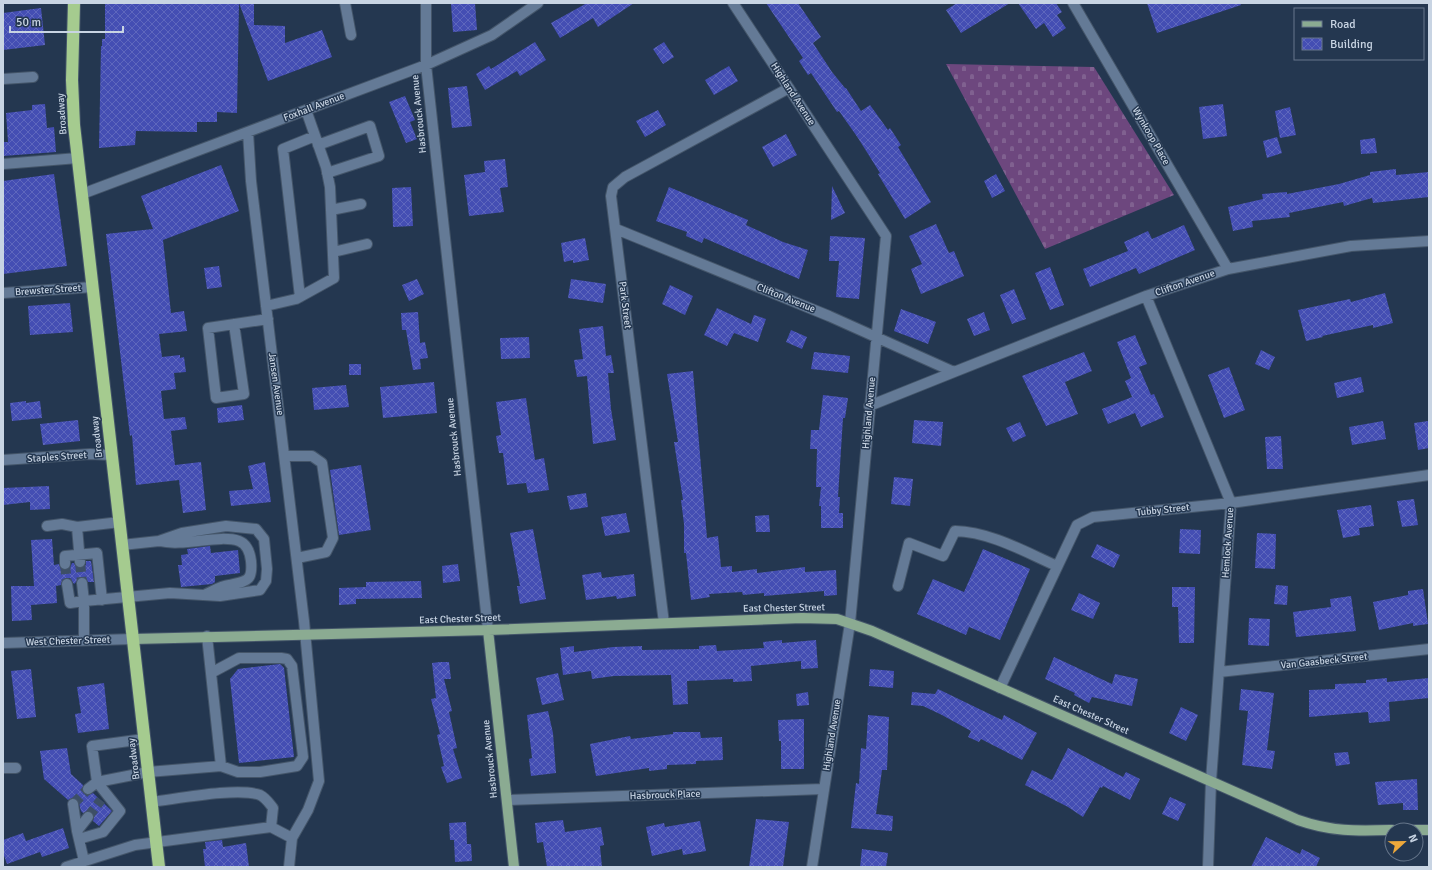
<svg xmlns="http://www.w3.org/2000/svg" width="1432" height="870" font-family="Signika,sans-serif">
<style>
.cemetery{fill:url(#cemetery-stones)}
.building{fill:url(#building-cross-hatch)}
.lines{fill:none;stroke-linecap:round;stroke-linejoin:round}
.minor-tunnel{stroke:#3d4f66;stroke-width:10;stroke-dasharray:10 5;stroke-linecap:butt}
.minor-casing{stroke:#445569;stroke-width:12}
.major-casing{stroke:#445569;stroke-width:12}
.highway-casing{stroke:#445569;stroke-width:14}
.minor{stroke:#647a96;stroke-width:10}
.major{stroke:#8bab92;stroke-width:10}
.highway{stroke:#a5cb8f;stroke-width:12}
.labels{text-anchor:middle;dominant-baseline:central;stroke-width:3;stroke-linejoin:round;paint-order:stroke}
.street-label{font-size:10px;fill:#c8d4e3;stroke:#243750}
</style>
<defs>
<pattern id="cemetery-stones" width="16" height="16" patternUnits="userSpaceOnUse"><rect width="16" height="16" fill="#6d477e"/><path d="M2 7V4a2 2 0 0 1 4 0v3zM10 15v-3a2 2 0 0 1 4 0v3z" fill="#806190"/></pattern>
<pattern id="building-cross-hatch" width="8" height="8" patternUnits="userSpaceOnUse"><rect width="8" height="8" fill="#444eb3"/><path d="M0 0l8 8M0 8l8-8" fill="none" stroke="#5e67bd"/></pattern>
</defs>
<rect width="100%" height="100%" fill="#243750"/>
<path class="cemetery" d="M946,64L1094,67L1174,195L1045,249Z"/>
<path class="building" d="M105,3H239L237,113L217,112V122H197V132L136,131L135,145L99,148L101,46H102V39H105Z
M239,3H254V25L285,26V43L322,30L332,57L268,81Z
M475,3L477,30L453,32L451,4Z
M587,3H634L598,27L593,18L560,38L551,23Z
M766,3H798L821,37L813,43L832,72L845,88H846L861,111L870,105L888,130L890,128L901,145L898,147L931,202L905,219L878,174L880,173L858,138L839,111L837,112L811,73L808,75L799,61L803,58Z
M957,3H1010L961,33L946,10Z
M1018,3H1056L1062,12L1057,15L1066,28L1053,37L1044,23L1036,29Z
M1147,3H1240L1241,5L1157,33Z
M41,8L45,45L3,50V13Z
M535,42L546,60L520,76L517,71L485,90L476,74L489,66L491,69Z
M664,42L674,57L663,64L653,49Z
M729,66L738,81L714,95L705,80Z
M467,86L472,126L452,128L448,88Z
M405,96L415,120L410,122L417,139L406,143L389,102Z
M45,104L47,128L54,127L56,152L3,156V142H8L6,113L32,110V105Z
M1223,104L1227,136L1203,139L1199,107Z
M1290,107L1296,135L1280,138L1275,111Z
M658,110L666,125L645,137L636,121Z
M786,134L797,155L773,167L762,147Z
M1277,137L1282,153L1267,158L1263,141Z
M1375,138L1377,153L1361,154L1360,140Z
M505,159L508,187L500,188L504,212L469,216L464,175L485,172L484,161Z
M221,165L239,211L163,240L171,313L184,311L187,331L159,334L162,357L180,355V358L184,357L186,372L174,373L176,389L161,391L164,419L185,417L187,429L171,431L175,465L201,462L206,510L183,513L179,480L136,485L132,435L130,436L106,234L153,229L141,196Z
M1396,169V175L1429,172V197L1373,203L1372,198L1344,206L1343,202L1289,213L1290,217L1252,221L1253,227L1233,231L1228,207L1263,199L1262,194L1287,192V194L1339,184L1370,175V172Z
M54,174L67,266L3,274V181Z
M996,174L1005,191L992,198L984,181Z
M832,186L845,213L831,220Z
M411,187L413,226L393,227L392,188Z
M669,187L748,220L746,225L783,242L808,250L799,279L704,238L702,243L686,236L687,232L656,221Z
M936,224L949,253L954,251L964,276L921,294L911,269L922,264L909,236Z
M1184,225L1195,250L1139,274L1136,268L1090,287L1083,269L1128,251L1124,242L1148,231L1152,239Z
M830,236L865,238L859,299L836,297L839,261H829Z
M585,238L589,260L573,263V260L564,262L561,243Z
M219,266L222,287L207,289L204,268Z
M1050,267L1064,305L1050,310L1035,273Z
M417,279L424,294L409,301L402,285Z
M571,279L606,284L603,303L568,298Z
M670,285L693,296L685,315L662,304Z
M1014,289L1026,319L1012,324L1000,295Z
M1385,293L1393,323L1373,328V325L1322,336L1323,337L1306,341L1298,310L1350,299L1351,302Z
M70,303L73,332L30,335L28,306Z
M717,308L751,324L754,315L766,319L758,342L734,333L727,346L704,335Z
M901,309L936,322L928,344L894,331Z
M418,312L420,343L425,342L428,358L420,359L421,369L413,370L406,330H402L401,313Z
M984,312L990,330L974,336L967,319Z
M603,326L606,356L611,355L614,373H608L611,409L616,440L593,444L587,376L577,377L574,360L583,359L579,329Z
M791,330L807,337L802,349L786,342Z
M1135,335L1147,364L1139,367L1151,395L1154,394L1164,417L1141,427L1135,413L1108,424L1102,409L1132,397L1125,381L1131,378L1117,342Z
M529,337L530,358L501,359L500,338Z
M1261,350L1275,357L1269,370L1255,364Z
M814,352L850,356L848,373L811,369Z
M1084,352L1092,371L1065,382L1078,414L1046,426L1022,376Z
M349,364H361V375H349Z
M1229,367L1245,410L1224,418L1208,375Z
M693,371L707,538L718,536L721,567L732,566V572L757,569V573L805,567V572L836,570L837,595L824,596V591L764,596V593L743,595L742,592L709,594L710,597L691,600L686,553H684V524L681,500H683L674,442H678L667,374Z
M1361,377L1364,392L1337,398L1334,383Z
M434,382L437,413L383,418L380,387Z
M346,385L349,407L314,410L312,388Z
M823,395L848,398L845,418H843L838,497H840L839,513H843V528H821V506H819L821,487H816L817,449H810L811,430H819Z
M526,398L535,460L544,458L549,490L528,493L526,483L507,485L503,453H499L496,436L501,435L496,402Z
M26,401V403L40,401L42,418L12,421L10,403Z
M242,405L244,420L218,423L217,408Z
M78,420L80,441L43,445L40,424Z
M914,420L943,422L941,446L912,443Z
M1383,421L1386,439L1352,445L1349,427Z
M1428,421L1429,448L1418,450L1414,423Z
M1020,422L1026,436L1013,442L1006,428Z
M1281,436L1283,469H1267L1265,437Z
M265,462L271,502L231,506L229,491L253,489L248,466Z
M361,465L371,530L339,535L330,470Z
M894,477L913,479L910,506L891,504Z
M49,486L50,509L30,510V502L3,505V488Z
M586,493L588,507L570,510L567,496Z
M1414,499L1418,525L1402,527L1397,501Z
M1371,505L1374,526L1359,528L1360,535L1343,538L1337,510Z
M626,513L630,532L605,536L601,517Z
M769,515L770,532H756L755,516Z
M533,529L546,599L520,604L517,586H520L510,533Z
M1180,529L1201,530L1200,554L1179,553Z
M1257,533L1276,534L1275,569L1255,568Z
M52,539L54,565L59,564L61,569L65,570L70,568L72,563H74L77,568H81L86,565V561H91L94,582H88L85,577H81L74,584L70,578L63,579L61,585L56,586L57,603L31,605L32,620L12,621L11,586H34L31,540Z
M1097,544L1120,555L1114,568L1091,557Z
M210,546L211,553L238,550L240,573L215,576V582L212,584L181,587L178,565H182L181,555L188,554L187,549Z
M983,549L1030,569L1000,640L969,627L966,635L917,614L933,579L964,592Z
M458,564L460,581L443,583L442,566Z
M601,572L602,578L634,574L636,596L617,599L616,596L586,600L582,575Z
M421,581L422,598L356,599V604L339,605V588L366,587V582Z
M1276,585L1288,586L1287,605L1274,604Z
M1172,587H1195L1194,643H1179L1178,607H1172Z
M1423,589L1428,624L1413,626V623L1379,630L1373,602L1408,595V591Z
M1079,593L1100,603L1093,619L1071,610Z
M1351,596L1356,631L1296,637L1293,612L1331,607L1330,599Z
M1249,618L1270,619L1269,646L1248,645Z
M782,640V643L816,640L818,668L801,669V661L751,666L752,681L733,682V679L687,681L688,704L673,705L671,675L614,676L592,679L591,671L563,675L560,648L574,646V652L613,647L642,646V650L699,649V646L716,645L717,651L764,648L763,642Z
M1054,657L1112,684L1115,674L1138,679L1132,706L1092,697L1089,703L1074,695L1075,693L1045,679Z
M440,662H449L451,679H444L452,711L449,712L457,748L453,749L462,778L447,783L441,767L444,766L437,735L440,734L431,699L436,698L432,663Z
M280,664L284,668L294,757L239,763L230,679L238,669Z
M31,669L36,717L17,719L11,671Z
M870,669L894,671L893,688L869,686Z
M558,673L564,700L542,705L536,678Z
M1387,678V682L1429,678V698L1389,702L1390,721L1369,723L1368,712L1309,717V690L1335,689V684L1366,683V680Z
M104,683L109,729L78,733L75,714L81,713L77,687Z
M938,689L1002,720L1004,715L1037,733L1022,760L981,739L979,742L968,737L971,731L942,715L923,706L911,705L912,692L935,694Z
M1241,689L1274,693L1267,750L1275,751L1272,769L1242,765L1248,711L1239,710Z
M808,692L809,705L797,706L796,694Z
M1181,707L1198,715L1186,741L1169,733Z
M548,711L553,733L556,773L531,776L529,759L532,758L527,715Z
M868,715L889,717L887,770H882L876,814L893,816L892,831L851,828L856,783L859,784L861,748L866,749Z
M804,719V769H781V741H779L778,720Z
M673,732H700L701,738L722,737L723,760L696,761V764L667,765V769L649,771V768L596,776L590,744L630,736L631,739L673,734Z
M67,748L71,774L83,785V793L88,795L93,793L112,811L99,826L93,821L94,818L92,812L89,811L83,813L81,811L78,800L72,798L68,800L44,779L40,751Z
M1068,748L1123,777L1126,772L1140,779L1130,800L1103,786L1102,788L1100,787L1083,817L1068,807L1025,785L1032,770L1052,780Z
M1348,752L1350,764L1336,766L1334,753Z
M1417,779L1418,810H1403V803L1378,805L1375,782Z
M1170,797L1186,804L1178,821L1162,814Z
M756,819L789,822L783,867H749Z
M563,820L565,832L601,827L604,845L600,846L602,867H547L543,842L537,843L535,823Z
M700,821L706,851L683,855L682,849L652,856L646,827L664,823L665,827Z
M466,822L467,844H471L472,861L455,862L454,840H450L449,823Z
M63,828L69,848L42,857L40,852L7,864L3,853V840L23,833L26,841Z
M1266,837L1300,854L1302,849L1320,858L1316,867H1251Z
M222,840L223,847L246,843L249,867H205L203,849H206L205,842Z
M862,849L888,853L886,867H860Z"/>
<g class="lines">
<path class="minor-tunnel" d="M80,562L82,583
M65,564L67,584
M73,804L88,789
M88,817L101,800"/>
<defs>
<path id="minor" d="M345,3L351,35
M426,3V65L488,630
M733,3L886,236L850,623L812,867
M1073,3L1228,269
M3,79L33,77
M248,132L251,181L304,621L319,781L308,810L292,838
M318,145L370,126L379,156L327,173
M3,164L78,158
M82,194L426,65L492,35L538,3
M331,210L361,204
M616,229L829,316L954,372L1146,296L1228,269L1351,246L1429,241
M333,252L367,244
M3,293L93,287
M1146,296L1231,503L1211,781L1208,867
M300,297L283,149L315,136
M266,306L296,299L334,278L330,187L326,167L306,110
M234,324L244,394L216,398L208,328L268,319
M869,406L954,372
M286,456H312L322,463L333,538L326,552L297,558
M3,460L90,454L111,455
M47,526L62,524L77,527
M159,541C184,547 219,534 239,541C247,544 250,553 251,561C253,582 246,581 229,585C221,586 213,591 206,594
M80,562L77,527L120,522
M65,564V556L97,553L102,600
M82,583L84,601L170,593L220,596L260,590L266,581L267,569L264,539L256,529L226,526L182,533L159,541L122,545
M67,584L70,603L84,601V640
M898,586L909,543L943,556L955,531C991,532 1025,552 1057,566
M664,623L611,196L613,187L625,177L789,88
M207,636L221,766
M3,643L133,639
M1219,672L1429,649
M1000,688L1077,525L1093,517L1231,503L1429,475
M3,768H16
M97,782L148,772L221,766L238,772H260L297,766L303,757L302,748L292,666L287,659L281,658H239L211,673
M88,789L97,782L92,746L144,739
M507,800L823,789
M73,804L77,831L84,861
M271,827L292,838L289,867
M77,831L88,817
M79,839L103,832L120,811L97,782
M66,867L135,845L271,827L273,808C269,803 266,798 260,795C237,787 177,799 151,802"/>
<path id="major" d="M488,630L514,867
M133,639L488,630L802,618L837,619L872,631L1298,820C1332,832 1357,831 1392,830
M1399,830H1429"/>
<path id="highway" d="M74,3L72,80L74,125L159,867"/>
</defs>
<use href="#minor" class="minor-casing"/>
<use href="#major" class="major-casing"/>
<use href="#highway" class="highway-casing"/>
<use href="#minor" class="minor"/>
<use href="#major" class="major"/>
<use href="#highway" class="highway"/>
</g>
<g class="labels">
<g class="street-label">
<text transform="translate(793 94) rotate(57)">Highland Avenue</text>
<text transform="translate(314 107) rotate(-21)">Foxhall Avenue</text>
<text transform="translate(62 114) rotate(-94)">Broadway</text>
<text transform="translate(419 114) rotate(-96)">Hasbrouck Avenue</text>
<text transform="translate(1151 136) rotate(60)">Wynkoop Place</text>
<text transform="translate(1185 283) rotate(-19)">Clifton Avenue</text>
<text transform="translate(48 290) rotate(-4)">Brewster Street</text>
<text transform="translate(786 298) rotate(22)">Clifton Avenue</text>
<text transform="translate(625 305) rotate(83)">Park Street</text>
<text transform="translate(276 384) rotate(82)">Jansen Avenue</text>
<text transform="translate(869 413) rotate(-85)">Highland Avenue</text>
<text transform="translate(97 437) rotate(-96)">Broadway</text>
<text transform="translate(454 437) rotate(-96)">Hasbrouck Avenue</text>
<text transform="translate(57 457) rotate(-4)">Staples Street</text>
<text transform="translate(1163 510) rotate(-6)">Tubby Street</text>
<text transform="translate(1228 543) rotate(-86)">Hemlock Avenue</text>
<text transform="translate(784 608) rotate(-1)">East Chester Street</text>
<text transform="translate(460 619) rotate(-2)">East Chester Street</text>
<text transform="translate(68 641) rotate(-2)">West Chester Street</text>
<text transform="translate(1324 661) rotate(-6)">Van Gaasbeck Street</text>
<text transform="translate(1091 715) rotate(24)">East Chester Street</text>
<text transform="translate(832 735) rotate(-81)">Highland Avenue</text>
<text transform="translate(134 759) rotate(-97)">Broadway</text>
<text transform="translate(490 759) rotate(-96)">Hasbrouck Avenue</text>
<text transform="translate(665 795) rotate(-2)">Hasbrouck Place</text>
</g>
</g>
<rect width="1432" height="870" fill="none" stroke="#c8d4e3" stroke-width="8"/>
<rect x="1294" y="8" width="130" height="52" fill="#243750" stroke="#66768b"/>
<rect x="1302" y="21" width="20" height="6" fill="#8bab92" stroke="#66768b"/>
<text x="1330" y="28" font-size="12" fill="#c8d4e3">Road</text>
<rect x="1302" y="38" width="20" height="12" fill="url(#building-cross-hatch)" stroke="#66768b"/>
<text x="1330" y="48" font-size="12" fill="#c8d4e3">Building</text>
<g transform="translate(1404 842) rotate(68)"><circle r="19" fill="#243750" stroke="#66768b"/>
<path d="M0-3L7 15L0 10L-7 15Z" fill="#eda83b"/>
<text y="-6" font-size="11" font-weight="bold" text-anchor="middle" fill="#c8d4e3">N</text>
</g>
<path d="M10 26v6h113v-6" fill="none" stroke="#c8d4e3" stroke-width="2"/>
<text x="16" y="26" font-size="12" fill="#c8d4e3" stroke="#243750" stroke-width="3" paint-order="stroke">50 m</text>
</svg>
